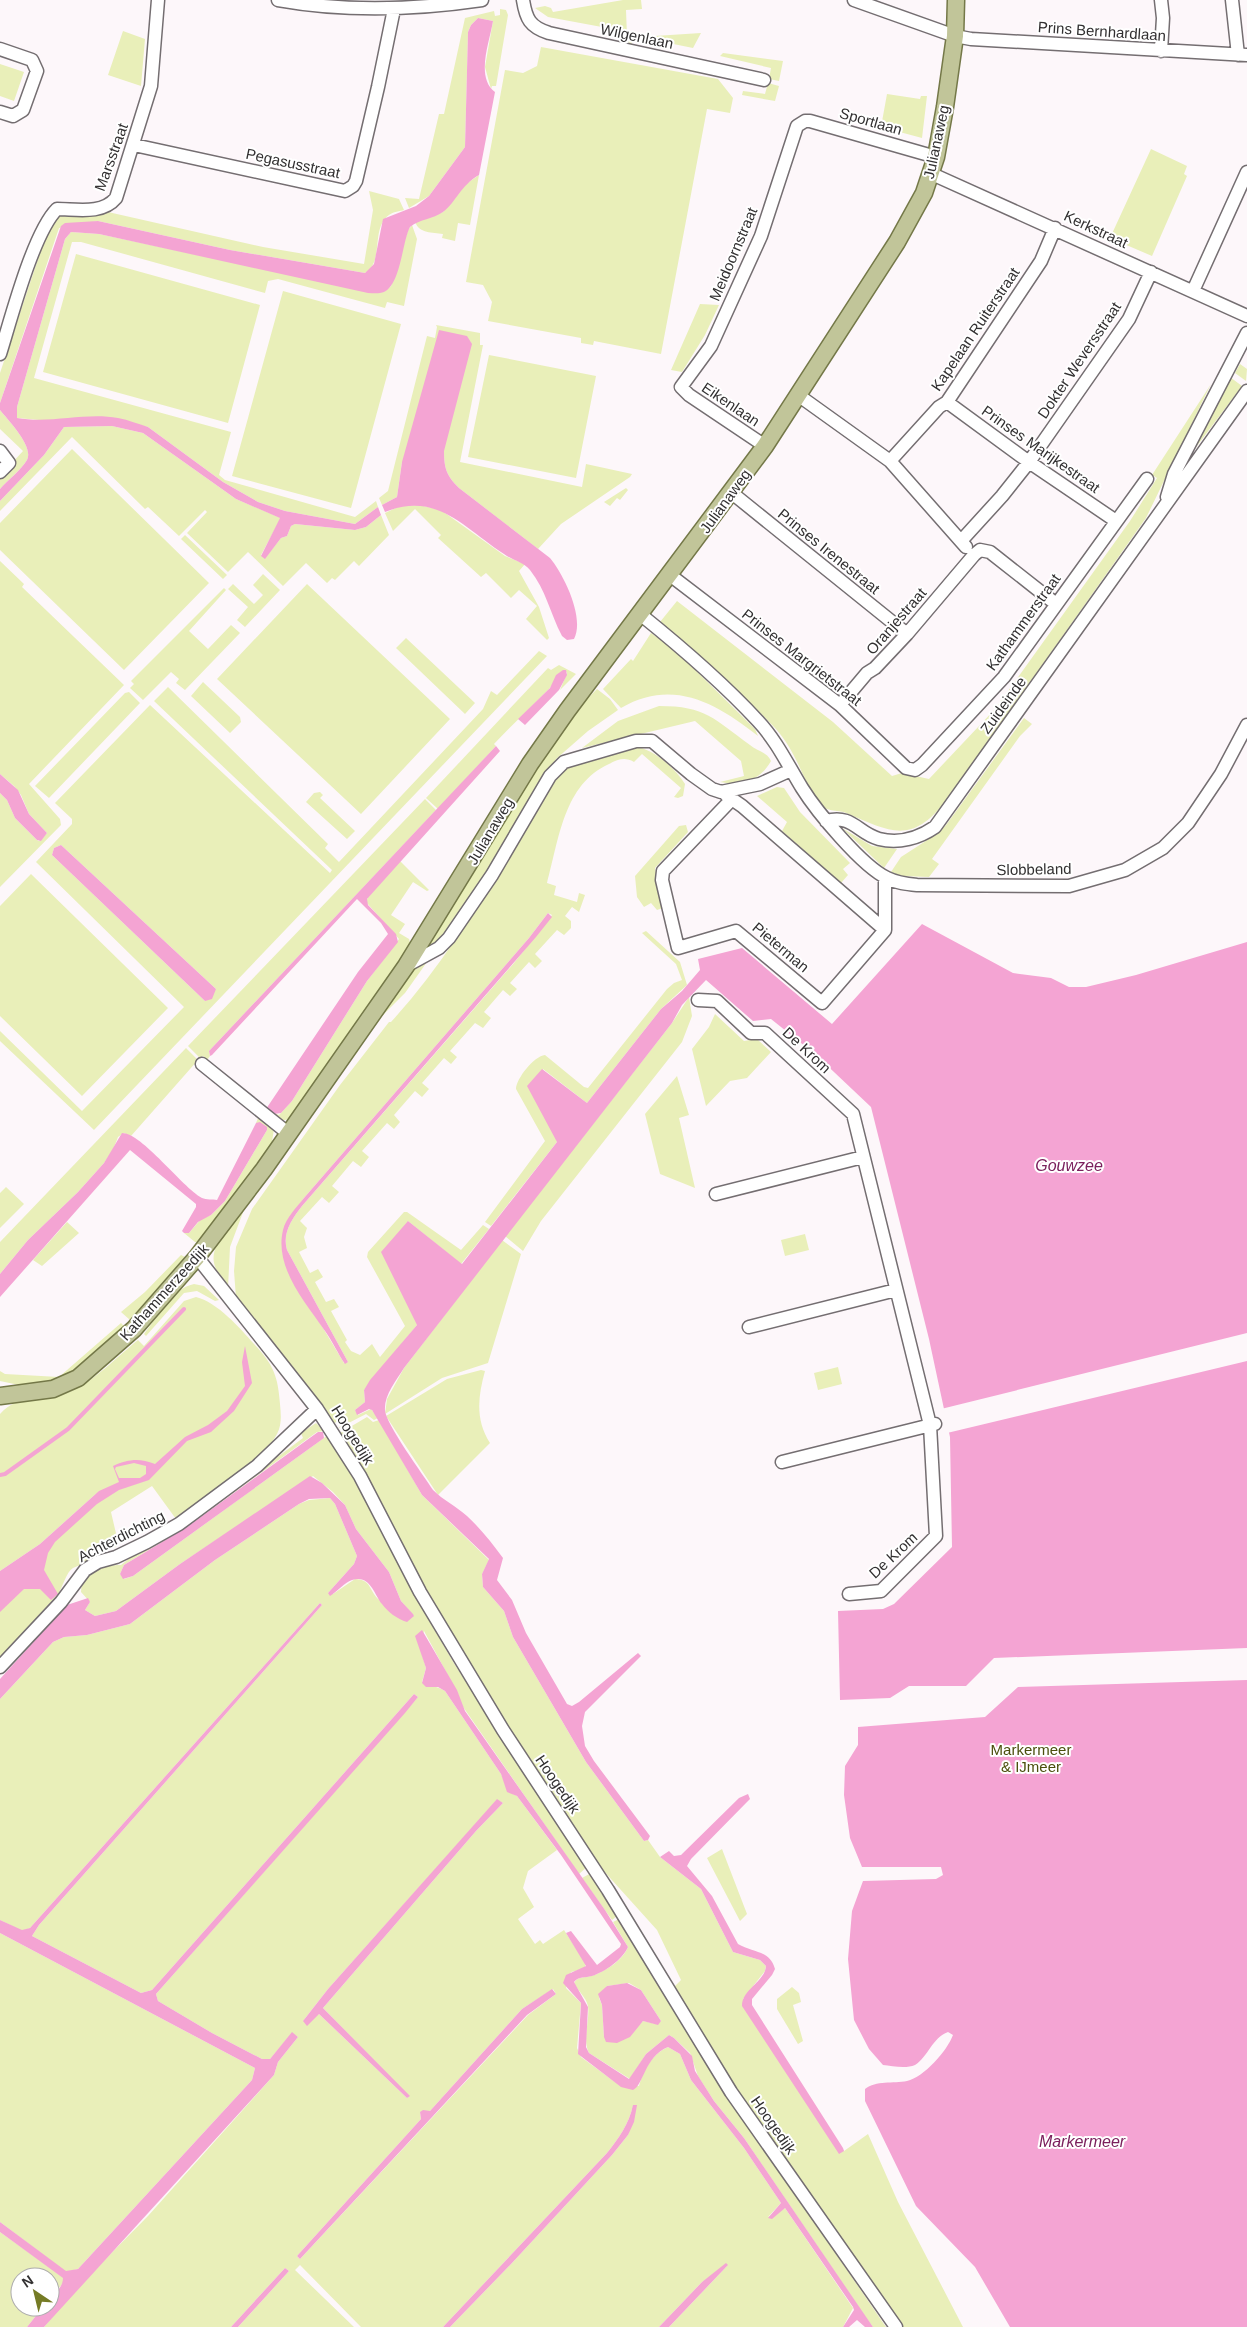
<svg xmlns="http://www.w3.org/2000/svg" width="1247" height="2327" font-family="Arial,sans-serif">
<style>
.green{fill:#e9efb9;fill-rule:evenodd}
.water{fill:#f4a4d3;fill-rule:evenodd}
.pier{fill:#fdf7fa}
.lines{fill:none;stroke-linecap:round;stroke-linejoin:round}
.stream{stroke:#f4a4d3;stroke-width:4}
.minor-casing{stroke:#746e71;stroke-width:15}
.major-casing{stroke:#747848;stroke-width:19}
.minor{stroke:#fff;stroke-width:12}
.major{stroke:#c1c599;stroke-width:16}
.labels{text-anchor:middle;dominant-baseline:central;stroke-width:4;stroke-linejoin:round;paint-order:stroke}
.street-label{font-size:15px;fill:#323031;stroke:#fff}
.park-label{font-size:15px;fill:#4b4f0d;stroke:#fff}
.water-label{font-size:16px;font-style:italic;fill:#7b205d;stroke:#fff}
</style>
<rect width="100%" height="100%" fill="#fdf7fa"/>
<path class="green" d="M623,0H641L642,9L626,10L627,36L635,37L631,45L618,30L548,17L535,8L545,6L551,8L553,12Z
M500,9L506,10L508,15L496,86H492L491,89L485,67L493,21L478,18L471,25L468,32L465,147L429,196L409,208L405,198L419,199L439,114H444L465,18L494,11L495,16L500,15Z
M123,31L145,39L141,86L108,75Z
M701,33L693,48L639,37Z
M541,47L718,79L733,98L730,113L707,109L661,354L594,341L593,345L581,343V338L488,321L492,302L483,285L466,282L505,70L523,73L537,66Z
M723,53L783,61L779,81L769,79L771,68L720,56Z
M0,64L24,72L14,101L0,96Z
M768,83L779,86L775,101L742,95L743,91L765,94Z
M887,94L920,99L921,96H927L922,138L881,127Z
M1151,149L1187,166L1184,174L1187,176L1152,256L1110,238Z
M479,175L470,225L458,223L455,241L442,238L443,234C432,232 420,234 415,222L443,212L463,186Z
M369,191L399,199L404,210C400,211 393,212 389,215C370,229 385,261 365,273L230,250L98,221L59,228L0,403V373L50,223L60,216L108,212L263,247L364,264L373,210Z
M412,225L417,239L404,306L387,302L385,308L278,279L268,281L265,293L81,242H72L34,378L231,432L219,475L225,480L355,517L376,501L378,507L355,524L285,511L258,502L223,482L148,427L104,417L50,421L17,418V407L65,239L71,232L99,234L377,293L385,291L391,286L408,230Z
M76,254L260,305L228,423L43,372Z
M283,291L401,324L351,508L232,476Z
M700,304L719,305L705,335L682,372L671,370Z
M436,325L480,333V345H483L460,462L582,487L586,464L632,474L630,477L561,524L538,549L459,488C447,476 444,469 444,451L402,462L397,497L382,505L379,498L388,491L427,336L435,338L437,327Z
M489,355L596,376L576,478L468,457Z
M1240,364L1247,369L1246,381L1235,373Z
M1230,377L1242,386L1191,454Z
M1211,384L1146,518L946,801C911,845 891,832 846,813C837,809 826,814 817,800C801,777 797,752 775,728C739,690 700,656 660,622L677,601L833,722L892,776L902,773L929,779L996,708L1130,521L1157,478L1152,475Z
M0,410C9,421 34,447 27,460C21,470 8,480 0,489V476L23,451L0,429Z
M112,426L143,433L236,499L281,518L261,555L265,558L281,538L287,536L291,526L295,524L355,530L366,527L381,515L389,535L359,566L354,561L335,580L332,578L327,583L306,563L283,586L248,552L228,572L187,533L207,512L205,510L179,536L148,507L145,509L72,437L0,511V501L44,455L64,427Z
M72,449L209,583L124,670L0,550V523Z
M626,488L628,490L620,500L617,498L610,506L604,502Z
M419,505L441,510L505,556L525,564L519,571L539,607L549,638L547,640L526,619L537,606L519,590L511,598L486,573L481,577L438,538L441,535L415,509L393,531L385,513L400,506Z
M185,535L227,575L223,579L181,539Z
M0,561L24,584L22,587L124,685L29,784L60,819L61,825L0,887V793L7,800L15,818L37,840L39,841L47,833L29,814L21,795L14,786L0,774Z
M263,574L280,590L245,627L237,620L248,607L228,589L233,584L254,604L263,595L253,585Z
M307,584L450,719L361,814L217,679Z
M224,588L226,590L189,631L208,649L231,625L240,633L185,690L176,683L179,679L171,672L143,700L130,688L134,684L131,681Z
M651,633L675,650L755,729L758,736C716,703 673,678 621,708L603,689L631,659L633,661Z
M406,638L475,703L465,714L396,648Z
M539,651L547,656L94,1130L0,1041V1031L82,1111L184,1007L36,862L72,824V819L55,803L150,705L330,873L332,870L154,701L168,687L328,844L325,848L339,862L483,709L491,691L497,695ZM61,845L216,989L205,1001L52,855L54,848Z
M559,665L576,674L560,690L567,673L565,670C555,675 555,683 548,690C530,708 511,726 494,744L496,746L438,809L426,798L548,668L551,670Z
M203,682L240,717L241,722L230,733L191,696Z
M597,689L610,699L618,710L588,731L556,759L483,880L445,937L428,949L426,947L539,763L584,702Z
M129,692L140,703L49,798L35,786L125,693Z
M659,706C706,706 714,719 750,745C757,751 767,752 771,761C760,781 741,786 720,782L744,776L741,761L695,721L582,748L618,721Z
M1024,718L1032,724L1020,736L932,859L939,864L929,877L902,876L891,872L901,857L935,835L946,825Z
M634,747C652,747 676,769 685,784L683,796L678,798L674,797L681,788L642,754L634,762C625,757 619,759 609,764C564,784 559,839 547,883L556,886L554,895L577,902L579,893L585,895L579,912L572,907L565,916L571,921V928L564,935L557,930L535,954L542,961L535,968L529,962L510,983L517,989L510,996L503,990L484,1012L491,1018L483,1028L475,1023L450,1051L457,1057L451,1064L444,1058L422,1083L429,1089L422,1097L415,1091L394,1115L400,1122L394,1129L387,1123L362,1151L369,1157L361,1167L353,1161L332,1186L339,1192L329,1203L322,1197L300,1221L307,1228L304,1237L307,1248L299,1252L310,1273L318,1269L323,1277L315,1282L326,1302L334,1299L339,1307L331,1311L347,1340L345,1342L351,1351L360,1355L372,1344L380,1357L405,1326L367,1257L368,1252L404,1212H407L461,1250L483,1225L489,1229L461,1264L408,1221L417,1325L364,1390L365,1402L355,1410L358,1415L371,1409L378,1418L374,1420L366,1414L337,1429L347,1421L345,1417L333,1424L236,1298L234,1271L236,1247L252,1209L340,1085L389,1022H391C456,951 502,864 552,781L565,768ZM548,913L552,915L514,963L302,1206C292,1219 282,1233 287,1250L348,1362L344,1363L287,1268C275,1240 287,1220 304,1198L529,938Z
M777,787L784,788L800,812L850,863L843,869L848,875L841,883L782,831L787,822L757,796Z
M320,792L323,795L320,798L355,831L347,839L306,802L314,793Z
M425,799L436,810L209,1051L210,1056L207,1060L203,1056L200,1058L188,1046Z
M686,825L688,832L655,868L663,908L657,910L651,903L644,907L637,897L635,876L679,826Z
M842,828L872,846L897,849L884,868Z
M399,860L429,890L427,891L413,882L391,915L405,924L399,933L409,939L411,946L290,1119L280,1121L266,1109L279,1115L292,1101L367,981L399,939L366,902L368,897Z
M31,874L168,1008L82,1096L0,1016V906Z
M646,931L680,962L687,985L661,1009L587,1103L543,1069L557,1142L491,1226L485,1222L545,1141L516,1089C516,1079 534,1056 545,1055L584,1087L588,1088L667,989L674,983L682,980L676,964L642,933Z
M427,962L405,993L378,1020L416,966Z
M689,997L692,1016L682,1042L541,1221L523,1251L505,1236L672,1023Z
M715,1014L744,1041L757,1039L771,1052L747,1078L730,1081L706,1106L692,1049L709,1027Z
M186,1048L198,1060L131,1136L124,1133L118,1137L113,1150L104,1163L78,1192L28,1240L0,1274V1242Z
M677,1076L689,1115L679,1118L695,1188L660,1174L645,1114Z
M259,1116L274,1129L271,1148L199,1242H195L184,1233H189L201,1219L211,1215L225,1201L267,1130L256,1123Z
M6,1187L24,1204L0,1228V1193Z
M245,1207L230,1247L228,1288C223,1280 216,1272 214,1263C210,1243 234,1221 245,1207Z
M67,1222L79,1233L42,1266L33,1260Z
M805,1234L809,1250L785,1256L781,1240Z
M502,1240L521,1254L488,1363L442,1378L385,1414L387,1399L404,1368Z
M181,1255L185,1257L178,1269L130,1320L121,1312L145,1292Z
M194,1284L204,1286L219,1300L215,1301L197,1291L184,1293L146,1336L144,1334C158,1316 171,1289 194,1284Z
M196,1297C217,1302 240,1328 254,1344C274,1365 278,1377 280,1404C281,1415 282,1424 277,1434C261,1464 205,1498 176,1519L152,1486L111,1512L118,1542L116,1547L94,1552L92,1559C86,1563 79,1565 73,1568C66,1572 63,1587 58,1594L0,1659V1590L99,1491L40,1544L0,1571V1414C18,1393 45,1402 69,1392C92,1383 118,1356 138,1340L144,1346L184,1301Z
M121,1323L124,1326L75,1371L58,1380L19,1385L0,1381V1371L5,1374L59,1377Z
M838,1367L842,1384L818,1390L814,1373Z
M481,1370L485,1371C478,1396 475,1420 490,1443L438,1495L386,1416L447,1379Z
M367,1417L373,1422L379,1420L422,1495L489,1560L482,1574L483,1587L504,1611L513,1637L586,1762L644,1841L648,1840L660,1857L701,1889L733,1952L760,1960L766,1966L765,1971L743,1999L844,2151L868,2134L898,2202L963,2327H903L747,2106L674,1987L681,1980L657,1930L602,1869L500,1715L432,1601L363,1470L340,1433Z
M316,1423L324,1431L317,1432L187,1527L124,1565L120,1574L124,1579L133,1576L328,1435L359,1485L412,1591L455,1665L587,1867L579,1874L461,1704L458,1694L424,1631L420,1648L426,1668L422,1682C429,1688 437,1685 445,1691L501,1774C507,1786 504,1790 517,1796L557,1850L528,1871L523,1888L534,1907L518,1919L535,1944L540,1940L543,1944L564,1930L586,1964L584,1969L571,1972L566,1988L581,2003L577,2048L581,2057L615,2082L639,2086C643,2070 652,2054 668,2047L680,2054L691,2080L744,2148L781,2203L768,2217L785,2208L853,2308L843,2327H669L728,2265L702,2282L659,2327H450L512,2263L612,2155L628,2135L633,2105C629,2124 619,2138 607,2153L443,2327H361L300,2265L295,2270L354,2327H238L289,2271L285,2268L231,2327H44L76,2289L148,2216L274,2075L278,2062L298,2037L292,2033L270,2059H262L212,2033L158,2001L156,1994L418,1697L414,1694L152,1990L141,1993L32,1936L39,1925L322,1605L320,1603L30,1928L22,1931L0,1920V1699L53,1642L64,1637L87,1635L130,1624L215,1560L299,1504L309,1500L330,1498L335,1504L357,1556L354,1564L328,1593L333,1594L355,1579C373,1579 369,1594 381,1601C391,1607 403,1611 414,1616L401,1601L389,1572L356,1529L345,1505L333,1492L313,1476L180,1564L116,1611L95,1616L85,1610L90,1602L81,1592C82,1571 103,1565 121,1565L131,1557L197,1517L303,1438L301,1433ZM497,1800L503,1803L476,1831L323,2008L409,2096L407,2098L319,2014L303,2021L328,1989ZM553,1989L556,1994L528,2015L300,2259L297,2256L421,2119L420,2112L430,2111L522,2009Z
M722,1849L747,1914L740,1921L707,1858Z
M591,1873L617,1916L612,1920L582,1878Z
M619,1919L712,2073L886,2327H873L867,2319L744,2138L714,2101L698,2076L690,2053L674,2038L669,2035L646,2054L630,2079L589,2053C582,2039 590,2021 588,2006C586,1997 578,1991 574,1983C578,1976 584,1978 591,1976C605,1972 623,1960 628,1947L613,1922ZM629,1983L641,1990L661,2021L656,2024L643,2021L637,2027L604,2037L602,2005L599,1998L607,1986Z
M0,1933L255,2068L252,2080L78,2269L66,2272L0,2222Z
M792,1987L799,1993L801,2002L793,2005L803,2041L798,2044L777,2009V1999Z
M0,2232L63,2277V2283L50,2299V2277H20V2307H43L27,2327H0Z"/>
<path class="water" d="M478,18L493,21C490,41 475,77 495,92L479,175C460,186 457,201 443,212C433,219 420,219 410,227C402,242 401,284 384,292C379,294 373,293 368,293L99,234L71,232L65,239L17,407V418C51,424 85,412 118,418C129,420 138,424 148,427L223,482L258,502L285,511L355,524L378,507L381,515L366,527L355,530L295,524L291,526L287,536L281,538L265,559L261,556L280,518L236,499L143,433L112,426L64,427L44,455L0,501V489C8,480 21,470 27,460C34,447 9,421 0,410V403L61,226L65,223L98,221L230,250L365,273L374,264L383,219L416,206L429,196L465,147L468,32L471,25Z
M439,330L467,336L472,344L444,451C444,469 447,476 459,488L550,558C564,575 585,618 574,639L567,640L562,636C550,613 546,590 530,570C523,562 512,560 504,554C464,528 437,491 385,512L382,505L397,497L402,462Z
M563,670H566L567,675L559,690L525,725L518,719L550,688L556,675Z
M496,746L500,751L367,899L368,905L396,934L398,942L367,981L292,1101L281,1113L274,1114L266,1109L358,972L388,934L381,923L357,899L212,1055L210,1056L209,1051Z
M0,774L18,790L29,814L47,833L41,841L37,840L15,818L7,800L0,793Z
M61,845L216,989L212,999L205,1001L52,855L54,848Z
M548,913L552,917L536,937L302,1206C292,1219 282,1233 287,1250L348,1362L345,1364C338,1354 333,1342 325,1331C306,1303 274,1268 283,1230C286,1218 296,1208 304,1198L529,938Z
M922,924L1013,973L1051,978L1069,987H1086L1136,975L1247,942V1648L994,1658L966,1686H909L890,1698L840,1700L838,1611L883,1609L894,1604L952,1547L950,1437L929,1339L871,1107L816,1055L771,1019L753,1021L706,980L682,1005L672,1023L404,1368C396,1381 384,1395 385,1410C385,1423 424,1476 433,1490C443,1500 456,1506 467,1516C481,1529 492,1543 503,1558L497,1580L512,1600L526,1633L567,1704L572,1706L579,1702L638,1653L641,1656L585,1712L582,1726L585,1746L594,1761L650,1836L648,1840L644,1841L586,1762L513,1637L504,1611L483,1587L482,1574L489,1559L422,1495L372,1410L369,1409L357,1415L355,1410L365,1402L364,1390L370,1380L417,1325L381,1252L408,1221L462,1264L557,1142L527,1086L542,1069L587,1103L661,1009L682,991L700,970L698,959L742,948L832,1024Z
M260,1122L267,1127V1130L225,1201L211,1215L198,1222L189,1233H184L182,1231L196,1207V1204L130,1150L0,1297V1274L28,1240L78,1192L104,1163L122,1133C142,1133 182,1187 202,1198C206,1200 213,1199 217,1200L256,1123Z
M245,1346L252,1383L234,1411L211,1432L187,1441L149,1480L119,1490L97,1504L55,1542L48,1553L44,1570L58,1594L51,1600L40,1589H24L0,1612V1571L40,1544L99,1491L119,1482L113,1466C129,1459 139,1458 155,1464L185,1437L208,1425L227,1411L245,1386L242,1362ZM134,1463L146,1466V1474L140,1478H119L115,1469L116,1467Z
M318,1432H323L324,1438L133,1576L123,1579L120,1574L124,1565L187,1527Z
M310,1476L322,1483L345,1505L356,1529L389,1572L401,1601L413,1614L414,1616L407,1622C397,1619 388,1612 382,1604C374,1594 370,1574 352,1580C344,1583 338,1591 330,1596L328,1593L354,1564L357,1556L335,1504L330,1498L309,1499L299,1504L215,1560L130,1624L87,1635L64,1637L53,1642L0,1699V1679L67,1605L88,1598L90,1602L85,1610L95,1616L116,1611L180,1564Z
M320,1603L322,1605L39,1925L32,1936L141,1993L152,1990L414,1694L418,1697L405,1713L156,1994L158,2001L212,2033L262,2059H270L292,2032L298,2037L278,2062L274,2075L44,2327H27L43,2307H50C50,2294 63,2290 63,2278L0,2232V2222L66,2271L78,2269L252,2080L255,2068L0,1933V1920L22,1930L30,1928Z
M422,1630L457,1690L465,1711L605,1910L628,1947C623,1959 605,1972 592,1976C585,1978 579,1976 574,1982L588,2007L586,2047L589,2053L629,2079L646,2054L669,2035L674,2038L692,2056L695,2071L714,2101L744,2138L873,2327H865L857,2320L849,2327H843L854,2310L853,2307L785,2208L772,2219L768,2218L781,2203L744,2148L691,2080L680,2054L668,2047C644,2057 644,2085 633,2090L621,2087L578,2054L581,2003L563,1983L566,1975L586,1966L566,1933L571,1931L597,1965L620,1947L621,1944L561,1855L517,1796L507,1792L501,1774L445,1691L438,1687H426L422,1683L426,1668L415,1636Z
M1247,1680V2327H1010L975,2267L916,2206L865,2101V2089C876,2080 893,2084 907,2081C924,2077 947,2051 953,2035L948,2032C932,2038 928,2057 915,2065C906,2069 892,2066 883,2065L869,2049L854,2020L848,1959L852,1911L863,1881L936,1879L943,1875L941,1867H862L850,1838L844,1795L845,1766L858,1745V1727L985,1717L1018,1687Z
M748,1794L750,1799L746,1803L691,1859L687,1866L712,1896L738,1944C753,1953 770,1950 775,1969L772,1975L752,1999V2005L843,2148L844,2151L839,2154L742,2006C742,1989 765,1982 766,1966L760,1960L733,1952L701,1889L660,1857L669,1851L674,1856L681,1855L739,1798Z
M497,1799L503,1803L476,1831L323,2008L410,2096L407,2098L319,2014L307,2026L303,2021L328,1989Z
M627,1983L641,1990L661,2021L658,2025L643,2021L630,2037L617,2043L606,2042L604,2037L602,2005L598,1994L607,1986Z
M552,1989L556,1994L527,2015L300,2259L297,2256L421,2119L420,2112L423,2110L430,2111L522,2009Z
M633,2105H637L634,2122L628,2135L612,2155L512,2263L450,2327H443L607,2153C619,2138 629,2124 633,2105Z
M726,2263L728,2265L669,2327H659L702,2282Z
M285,2268L289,2271L238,2327H231Z"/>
<path class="pier" d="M1247,1333V1361L947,1433L941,1409Z"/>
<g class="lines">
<path class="stream" d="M0,1475L5,1474L68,1429L184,1309"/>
<defs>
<path id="minor" d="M278,0C345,12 414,10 482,0
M523,0C526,19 530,27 549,33L764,80
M854,0L955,36L971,39L1247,55
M1161,0L1163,18L1161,51
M1232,0L1238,55
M0,49L32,60L37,71L23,110L13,116L0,112
M134,145L345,191L353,186L356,181L378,87L394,9
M932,174L1247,316
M1193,291L1247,172
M0,354C11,319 33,233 57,209C76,209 102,215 116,198L151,86L158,0
M798,395L890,461L966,547
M947,402L1029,462L1116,521
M765,446L689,395L681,387L711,346L761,236L797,126L805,121H810L936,157
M0,451L9,463L0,472
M890,461L939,407L947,402L1041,261L1055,228
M732,493L907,634
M1167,497L1174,474L1247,333
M961,541L1002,496L1029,462L1129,319L1151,272
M670,575L840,705L906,768L915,770L922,765L1004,677L1147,479
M640,614C681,647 722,682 758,721C776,740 788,765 802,788C817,812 862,866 887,878C897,883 906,884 917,885L1069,886L1125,870L1163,848L1188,823L1221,774L1247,725
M840,705L867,673L875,668L907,634L974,555L980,550L990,552L1056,604
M726,795L742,806L885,930
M732,799L663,871L662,880L678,948L736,931L822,1003L885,930V877
M826,821C853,814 857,833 879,839C899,844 919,838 935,827L1247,391
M406,966L439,948L449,938L492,875L550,776L564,762L636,741H652L691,774L712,789L721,792L760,784L791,770
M698,1000L717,1001L751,1033H765L853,1114L930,1425L936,1536L881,1591L849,1594
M202,1064L289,1134
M716,1194L863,1157
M197,1257L317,1409L360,1476L420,1592L503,1730L608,1890L731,2092L896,2327
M749,1327L896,1290
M782,1462L935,1424
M0,1667L61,1602L85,1570L98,1562L116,1557L147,1542L179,1524L257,1466L317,1409"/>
<path id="major" d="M0,1396L53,1389L78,1378L134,1329L197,1257L264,1169L406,966L530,764L567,711L765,446L897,242L924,193L936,157L945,107L955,36L956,0"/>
</defs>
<use href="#minor" class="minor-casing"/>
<use href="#major" class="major-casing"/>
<use href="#minor" class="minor"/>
<use href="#major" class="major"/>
</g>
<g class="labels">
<g class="street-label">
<text transform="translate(1102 31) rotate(4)">Prins Bernhardlaan</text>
<text transform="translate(637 36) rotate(12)">Wilgenlaan</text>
<text transform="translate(871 121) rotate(16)">Sportlaan</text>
<text transform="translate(936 142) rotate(-78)">Julianaweg</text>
<text transform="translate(111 157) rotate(-70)">Marsstraat</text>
<text transform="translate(293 163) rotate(12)">Pegasusstraat</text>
<text transform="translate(1096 229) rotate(25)">Kerkstraat</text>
<text transform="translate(733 254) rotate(-67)">Meidoornstraat</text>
<text transform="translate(975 329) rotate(-56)">Kapelaan Ruiterstraat</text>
<text transform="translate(1079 360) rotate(-56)">Dokter Weversstraat</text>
<text transform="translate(731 404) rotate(34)">Eikenlaan</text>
<text transform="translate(1041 449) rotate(35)">Prinses Marijkestraat</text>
<text transform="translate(725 501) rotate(-54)">Julianaweg</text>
<text transform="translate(829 551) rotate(39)">Prinses Irenestraat</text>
<text transform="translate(896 621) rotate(-49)">Oranjestraat</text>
<text transform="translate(1023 622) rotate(-54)">Kathammerstraat</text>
<text transform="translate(802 657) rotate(38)">Prinses Margrietstraat</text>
<text transform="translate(1003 705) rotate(-54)">Zuideinde</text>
<text transform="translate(490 831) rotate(-59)">Julianaweg</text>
<text transform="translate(1034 869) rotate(-1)">Slobbeland</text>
<text transform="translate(781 947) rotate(40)">Pieterman</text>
<text transform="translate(807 1050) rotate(43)">De Krom</text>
<text transform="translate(164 1292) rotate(-48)">Kathammerzeedijk</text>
<text transform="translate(353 1435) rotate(58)">Hoogedijk</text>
<text transform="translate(121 1536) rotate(-27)">Achterdichting</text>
<text transform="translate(893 1555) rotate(-43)">De Krom</text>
<text transform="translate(558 1784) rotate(56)">Hoogedijk</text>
<text transform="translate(774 2125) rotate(55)">Hoogedijk</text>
</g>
<g class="park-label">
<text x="1031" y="1749">Markermeer<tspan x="1031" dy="17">&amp; IJmeer</tspan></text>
</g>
<g class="water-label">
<text x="1069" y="1165">Gouwzee</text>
<text x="1082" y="2141">Markermeer</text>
</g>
</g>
<g transform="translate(35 2292) rotate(325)"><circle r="24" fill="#ffffff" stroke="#adacad"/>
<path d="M0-4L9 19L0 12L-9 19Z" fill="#757b25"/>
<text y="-8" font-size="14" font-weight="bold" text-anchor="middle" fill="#323031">N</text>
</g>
</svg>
